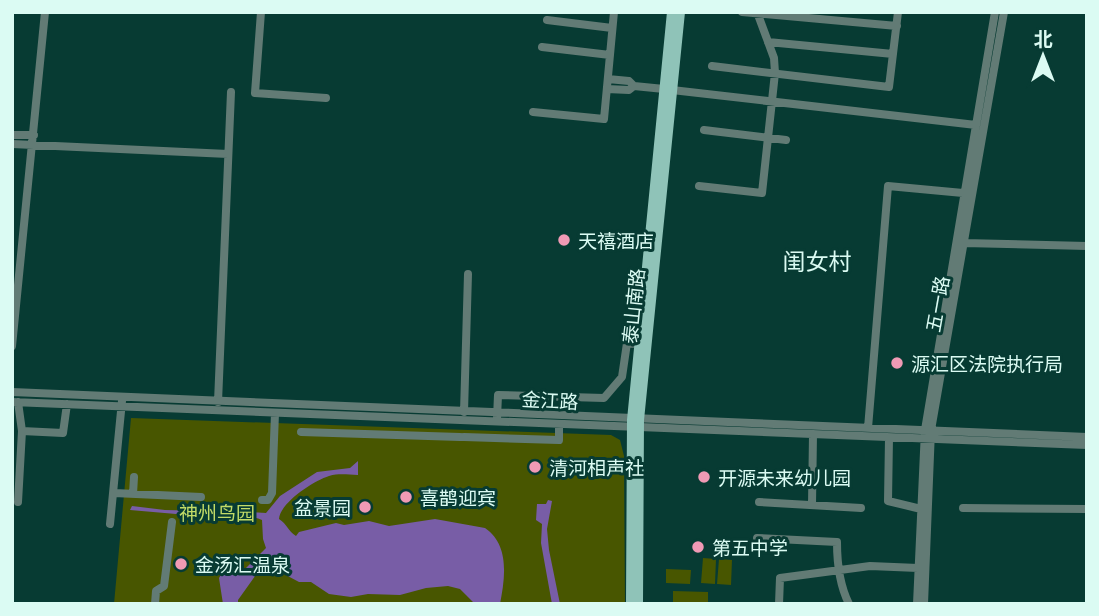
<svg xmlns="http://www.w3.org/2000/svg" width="1099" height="616" font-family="Barlow,'Noto Sans SC',sans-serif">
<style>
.green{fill:#485600}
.water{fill:#785da6}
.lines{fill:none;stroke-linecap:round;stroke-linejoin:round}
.minor{stroke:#627b75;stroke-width:8}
.major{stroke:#8fc3b8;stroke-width:10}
.poi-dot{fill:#f09ab5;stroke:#073b33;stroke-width:2.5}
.labels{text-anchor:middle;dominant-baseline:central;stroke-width:6;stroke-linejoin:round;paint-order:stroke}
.poi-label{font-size:19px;fill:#dbfbf3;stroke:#073b33;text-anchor:start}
.street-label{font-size:19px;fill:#dbfbf3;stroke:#073b33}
.park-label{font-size:19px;fill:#c2db67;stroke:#073b33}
.quarter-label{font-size:23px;fill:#dbfbf3;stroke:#073b33}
</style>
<rect width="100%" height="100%" fill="#073b33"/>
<path class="green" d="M131,418L611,435L620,440L624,456L625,604H114Z
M703,558L716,559L715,584L701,583Z
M719,559L732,560L731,585L717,584Z
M666,569L691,570L690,584L666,583Z
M673,591L708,592V604H673Z"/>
<path class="water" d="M358,461V475C348,475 340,473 329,476C313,481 280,503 279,519C287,524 288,531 296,536L299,532L336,523L344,525L369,521L389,526L435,519L485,528C510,545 505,578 500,604H475L460,589L448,586L426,588L400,595L368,594L351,597L329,594L311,582H299L284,574L264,569L258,572L238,600V604H223L219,578L223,571H229L233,575H239L266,548L263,539L262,520C250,515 235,515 222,518L130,510L132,506L165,510L210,511L222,515L234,511L266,513L280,496L317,472L350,468Z
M548,500L552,501L547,529L549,550L560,604H552L541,543L542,524L536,520L537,504H546Z"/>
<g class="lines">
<path class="minor" d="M261,12L255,93L326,98
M742,12L897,26
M547,20L612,28
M768,42L893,54
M542,47L610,55
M712,66L889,87L898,12
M608,79L629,81L634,86L664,89
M607,89L629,90L634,86
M672,90L976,125
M533,112L604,119L614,12
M704,130L786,140
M12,135H34
M12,144L228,154
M699,186L762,193L775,73L774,58L757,12
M964,243L1087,246
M12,346L45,12
M12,392L1087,437
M12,402L1087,445
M18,402L22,431L63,433L67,404
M218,402L231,92
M464,412L468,274
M497,418L498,395L604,398L622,377L627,343L639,344
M868,428L888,186L963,193
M301,432L460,437
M464,437L559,440V425
M889,438L888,501L921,509
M114,493L201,497
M133,494L134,477
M262,500H268L272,493L275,413
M18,502L22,431
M759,502L861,508
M812,505L813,434
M963,508L1087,509
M110,524L122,401
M757,538L837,542C837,561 840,586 849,604
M155,604L156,591L164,586L172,522
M779,604L780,578L870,566L918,568
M917,604L925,430L995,12
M924,604L931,430L1004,12"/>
<path class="major" d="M631,604L632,420L672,12
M638,604L639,420L680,12"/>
</g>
<g class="poi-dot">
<circle cx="564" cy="240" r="7"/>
<circle cx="897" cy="363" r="7"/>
<circle cx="535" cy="467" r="7"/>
<circle cx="704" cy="477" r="7"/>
<circle cx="406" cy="497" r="7"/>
<circle cx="365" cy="507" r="7"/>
<circle cx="698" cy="547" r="7"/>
<circle cx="181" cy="564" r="7"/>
</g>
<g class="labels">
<g class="poi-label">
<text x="578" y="240">天禧酒店</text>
<text x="911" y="363">源汇区法院执行局</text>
<text x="549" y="467">清河相声社</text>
<text x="718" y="477">开源未来幼儿园</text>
<text x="420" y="497">喜鹊迎宾</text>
<text x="351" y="507" text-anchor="end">盆景园</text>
<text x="712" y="547">第五中学</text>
<text x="195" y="564">金汤汇温泉</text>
</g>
<g class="street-label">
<text transform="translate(937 304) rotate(-80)">五一路</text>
<text transform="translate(633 306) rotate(-84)">泰山南路</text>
<text transform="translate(550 400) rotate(3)">金江路</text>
</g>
<g class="park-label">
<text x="217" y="512">神州鸟园</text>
</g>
<g class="quarter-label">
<text x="817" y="261">闺女村</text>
</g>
</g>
<rect width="1099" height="616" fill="none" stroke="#dbfbf3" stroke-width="28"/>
<g transform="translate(1043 56)" stroke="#073b33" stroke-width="5" paint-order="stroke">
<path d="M0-5L12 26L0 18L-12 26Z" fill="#dbfbf3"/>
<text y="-10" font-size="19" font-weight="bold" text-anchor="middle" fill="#dbfbf3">北</text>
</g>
</svg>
